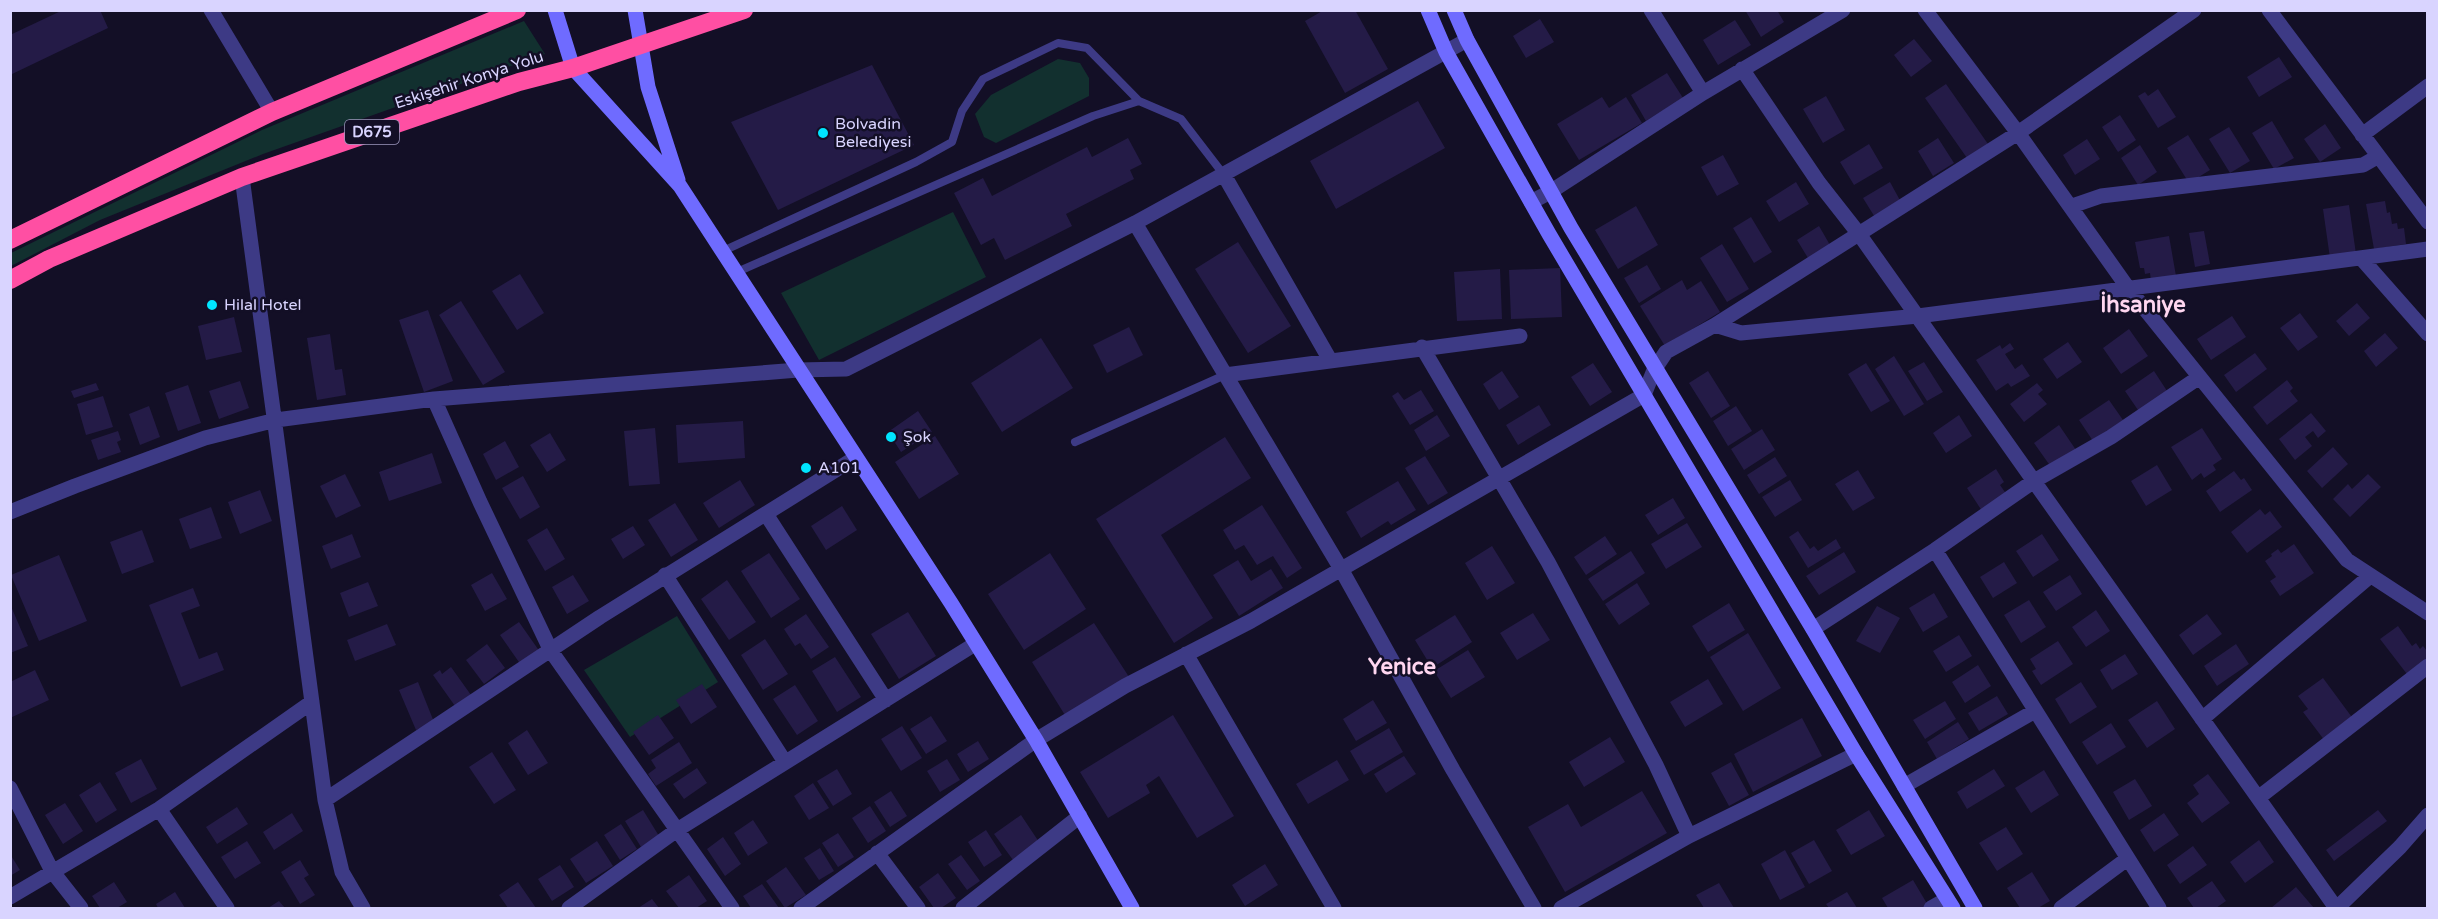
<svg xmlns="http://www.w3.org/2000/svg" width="2438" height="919" font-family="'Varela Round',sans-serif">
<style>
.green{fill:#12302f}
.building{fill:#241b47}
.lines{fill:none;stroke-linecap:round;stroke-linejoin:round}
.lane{stroke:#3d3a85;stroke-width:8}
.street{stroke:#3d3a85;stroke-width:15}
.secondary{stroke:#6f6bff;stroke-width:15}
.highway{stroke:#ff4fa3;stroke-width:18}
.poi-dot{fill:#00e5ff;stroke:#130f26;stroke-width:2}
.labels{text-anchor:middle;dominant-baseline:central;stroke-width:5;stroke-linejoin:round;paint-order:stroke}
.shield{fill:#130f26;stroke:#9e99be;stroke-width:1.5}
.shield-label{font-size:15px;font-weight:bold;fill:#d9d4ff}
.street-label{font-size:16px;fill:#d9d4ff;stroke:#130f26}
.poi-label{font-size:16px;fill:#d9d4ff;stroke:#130f26;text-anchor:start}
.district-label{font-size:22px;font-weight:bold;fill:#ffd6f0;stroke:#130f26}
</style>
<rect width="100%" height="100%" fill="#130f26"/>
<path class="green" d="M524,21L545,54L263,154L100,220L11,266V253L262,130Z
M1058,59L1080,63L1089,78V96L996,143L984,137L975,114L991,95Z
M953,212L986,277L819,360L781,293Z
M677,616L718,682L630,737L584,670Z"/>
<path class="building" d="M63,10H100L108,28L10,75V35Z
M1324,10H1355L1388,69L1345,93L1305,21Z
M1745,10H1777L1784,22L1761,37Z
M1540,19L1554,42L1526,58L1513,36Z
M1735,20L1751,45L1718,65L1703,40Z
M1914,39L1932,61L1911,77L1894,55Z
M2279,57L2292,77L2259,97L2247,77Z
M872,65L914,145L778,210L731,122Z
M1667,73L1683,98L1646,121L1631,95Z
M1946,84L1988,144L1967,158L1925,98Z
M2158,89L2176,117L2158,128L2138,96L2145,92L2148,96Z
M1826,96L1845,130L1823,143L1803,109Z
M1602,97L1609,108L1626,97L1642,123L1579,160L1557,124Z
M1418,101L1445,148L1336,209L1310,161Z
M2120,115L2136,140L2118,152L2102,127Z
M2272,121L2294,158L2274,169L2252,133Z
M2325,124L2341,148L2320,162L2304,139Z
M2229,127L2250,161L2230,173L2209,139Z
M2188,135L2210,170L2189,183L2167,148Z
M1128,138L1142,164L1130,170L1134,179L1066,214L1072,226L1005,260L994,238L981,245L954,193L983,178L992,196L1087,147L1092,157Z
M1938,138L1954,163L1933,176L1918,151Z
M2087,139L2100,159L2075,175L2063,155Z
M1869,144L1883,168L1854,185L1840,162Z
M2140,145L2157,172L2138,185L2121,158Z
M1723,155L1739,184L1717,196L1701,167Z
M1796,182L1809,204L1779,222L1766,201Z
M1890,182L1902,204L1876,219L1863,198Z
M2385,201L2387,213L2390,212L2392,224L2397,223L2398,229L2404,228L2406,244L2374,249L2366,204Z
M2349,205L2356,254L2330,258L2323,209Z
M1636,206L1658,245L1618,269L1595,230Z
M1751,217L1772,252L1754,263L1733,228Z
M1819,226L1830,245L1808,258L1797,240Z
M2204,231L2210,264L2195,267L2189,233Z
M2169,236L2176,276L2151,281L2150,273L2145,274L2144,268H2140L2135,242Z
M1238,242L1291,326L1248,353L1195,269Z
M1722,244L1749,289L1727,302L1700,258Z
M1647,265L1661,289L1639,303L1624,278Z
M1560,268L1562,317L1511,319L1509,270Z
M1500,269L1502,319L1457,321L1454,272Z
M520,274L544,313L517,330L492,291Z
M1682,280L1687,290L1701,281L1720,312L1665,346L1640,306Z
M461,301L505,372L483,385L439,315Z
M2357,303L2370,318L2349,336L2336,321Z
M428,310L453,381L424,392L399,320Z
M2300,313L2318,337L2298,351L2280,328Z
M2232,316L2246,337L2211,360L2197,339Z
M234,317L242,352L206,360L198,326Z
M1129,327L1143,355L1107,373L1093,345Z
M2129,329L2148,356L2121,374L2103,348Z
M2385,333L2398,348L2376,367L2364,351Z
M330,334L335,370L342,369L346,395L317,400L307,338Z
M1041,338L1073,388L1002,432L971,383Z
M2068,342L2082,362L2057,379L2043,359Z
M2010,343L2014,349L2005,354L2015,369L2022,364L2030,376L2011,387L2008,383L1996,391L1976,360L2000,345L2002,349Z
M2255,353L2267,369L2236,392L2224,375Z
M1894,356L1924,404L1904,416L1875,369Z
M1924,362L1943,392L1927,401L1908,371Z
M1593,363L1612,392L1590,406L1571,377Z
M1866,363L1890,401L1871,412L1848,374Z
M1502,371L1519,397L1499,410L1483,384Z
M1708,371L1730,406L1711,418L1689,383Z
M2154,371L2169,394L2140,413L2125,391Z
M2287,380L2293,388L2290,391L2298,401L2267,425L2253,407Z
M240,381L249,408L219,419L209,391Z
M96,383L99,390L74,398L71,391Z
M2037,383L2043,390L2038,394L2047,404L2024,422L2010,404Z
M188,385L201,423L178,431L165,393Z
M1421,390L1434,411L1410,425L1392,396L1398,392L1404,400Z
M103,396L113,427L86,435L77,404Z
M2109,400L2123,420L2093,441L2079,420Z
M1539,405L1551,425L1518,445L1506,425Z
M149,406L160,437L140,445L129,414Z
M1736,406L1752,431L1728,446L1713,421Z
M918,411L932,432L901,452L888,432Z
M2311,413L2326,431L2318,438L2313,431L2305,437L2312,446L2295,460L2279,439Z
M1437,415L1450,436L1426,451L1414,430Z
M1959,415L1972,436L1946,453L1933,433Z
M743,421L745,458L678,463L676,425Z
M2059,425L2076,450L2051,467L2034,443Z
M655,428L660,484L629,486L624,431Z
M2202,428L2222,459L2213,465L2216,470L2204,478L2201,473L2192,480L2171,447Z
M1762,429L1775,450L1744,470L1731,449Z
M118,431L121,440L117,442L121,452L98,460L91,440Z
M550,433L566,460L547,472L530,445Z
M935,436L959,474L919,499L895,462Z
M1225,437L1251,478L1161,535L1213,618L1174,643L1096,519Z
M505,441L519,467L496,480L483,454Z
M2333,447L2348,464L2322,488L2307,471Z
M432,453L442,483L389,501L379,472Z
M1425,456L1448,493L1428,505L1405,468Z
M1775,457L1787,476L1759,494L1747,475Z
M2157,465L2172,490L2146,506L2131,481Z
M1996,469L2004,482L2000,485L2007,495L1982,511L1967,488Z
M1858,470L1875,498L1853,511L1835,484Z
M2234,471L2241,480L2244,478L2252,490L2220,512L2206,491Z
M345,474L361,506L336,518L320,486Z
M2368,474L2381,487L2350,517L2333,499L2348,484L2352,489Z
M523,476L540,507L520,519L502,488Z
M740,480L755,505L719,528L703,503Z
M1790,480L1802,500L1775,517L1762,497Z
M1398,481L1416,510L1391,525L1388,521L1361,538L1346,512Z
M260,490L272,521L240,534L228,502Z
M1673,498L1685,518L1658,535L1645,515Z
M675,503L698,540L671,557L648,520Z
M1262,505L1302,568L1287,578L1273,556L1257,565L1244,545L1235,550L1223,530Z
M842,506L857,530L826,550L811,526Z
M211,507L222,538L190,549L179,519Z
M2260,509L2265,515L2270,511L2282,527L2247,553L2231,532Z
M1687,523L1702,547L1666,569L1651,544Z
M633,526L645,545L623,559L611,539Z
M547,528L565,559L545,571L527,540Z
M142,530L154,562L122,574L110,542Z
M1798,531L1810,549L1814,546L1818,551L1836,539L1841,548L1808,568L1789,537Z
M352,534L361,557L331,569L322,546Z
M2042,534L2059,560L2033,577L2016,551Z
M1605,536L1617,554L1586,575L1574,557Z
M2294,544L2314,573L2280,596L2270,581L2276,577L2265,561L2272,556L2271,554L2278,549L2281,553Z
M1492,546L1515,583L1487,600L1465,563Z
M1631,551L1645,573L1603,601L1588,579Z
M1844,552L1856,572L1819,595L1806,576Z
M769,553L800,599L771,618L741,571Z
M1050,553L1086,609L1024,650L988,594Z
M59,555L87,621L39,641L11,575Z
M1238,560L1251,581L1271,569L1283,588L1239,616L1213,575Z
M2004,562L2017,583L1993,598L1980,577Z
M492,573L507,599L485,611L471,585Z
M573,575L589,601L567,614L552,587Z
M2070,575L2082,594L2056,611L2043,592Z
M727,580L756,622L729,640L701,599Z
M368,582L378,606L349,617L340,593Z
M1637,583L1650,604L1619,625L1605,604Z
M193,588L200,606L181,613L199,659L217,652L224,670L181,687L149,605Z
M1934,593L1948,617L1923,632L1909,608Z
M2029,600L2046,627L2021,643L2004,615Z
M1729,603L1745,630L1708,652L1692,626Z
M10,604L28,646L10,653Z
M1877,606L1900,618L1880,653L1856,641Z
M2096,610L2110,631L2086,647L2072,627Z
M908,612L936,656L899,679L871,634Z
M1533,613L1550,640L1517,660L1500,633Z
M806,614L829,647L811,659L800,643L795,646L784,629Z
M2207,614L2222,634L2193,655L2179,635Z
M1455,615L1472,642L1432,668L1415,640Z
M519,622L540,652L521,665L500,635Z
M1094,623L1131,680L1068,720L1032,662Z
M387,624L396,645L355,661L347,640Z
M2398,626L2412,646L2416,643L2420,649L2423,646L2428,652V665L2410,678L2380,639Z
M1748,633L1781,688L1743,711L1710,657Z
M1959,635L1972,656L1946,672L1933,651Z
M765,639L788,674L763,690L741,655Z
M2058,641L2073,664L2041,685L2032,671L2036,669L2030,659Z
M487,644L505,668L484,684L466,660Z
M2236,644L2249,664L2217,686L2204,666Z
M1468,650L1485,677L1451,698L1434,671Z
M2125,654L2138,674L2112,690L2100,670Z
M835,657L861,697L837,712L812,671Z
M1978,665L1991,686L1965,703L1952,682Z
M451,667L471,695L455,706L433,675L440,670L442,674Z
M35,670L49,700L10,718V682Z
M2323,678L2354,720L2325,741L2303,712L2308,709L2298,696Z
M1708,679L1723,704L1685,727L1670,702Z
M418,682L434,722L416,730L399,690Z
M2081,682L2097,707L2070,724L2055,699Z
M702,684L717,707L691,724L676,700Z
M795,685L818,721L797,735L773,699Z
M1997,696L2008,714L1979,731L1968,713Z
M1373,700L1387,723L1356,741L1343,719Z
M1945,701L1956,719L1925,739L1913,720Z
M2157,701L2175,729L2147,748L2128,720Z
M658,715L674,738L649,755L633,732Z
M1173,715L1234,816L1197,838L1159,776L1146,785L1150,793L1108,818L1080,772Z
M931,716L947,741L926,754L910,729Z
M1802,718L1822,756L1753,792L1734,754Z
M1958,722L1969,739L1937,759L1927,742Z
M2111,723L2126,747L2097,765L2082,742Z
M902,726L922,758L901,771L881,739Z
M1389,728L1403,752L1364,775L1350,751Z
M527,730L548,763L528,775L508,743Z
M1610,737L1625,762L1584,787L1569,762Z
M978,741L989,759L968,772L957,754Z
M679,742L692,763L656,786L648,774L656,768L651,760Z
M492,752L516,790L494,804L469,767Z
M1404,756L1416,774L1386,793L1374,774Z
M141,759L157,789L131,803L115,773Z
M947,759L960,780L940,792L927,771Z
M1337,760L1349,780L1308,804L1296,784Z
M1731,762L1749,795L1729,806L1711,773Z
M697,768L707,783L684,799L673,784Z
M837,769L852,794L833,806L817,781Z
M1994,769L2005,786L1967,809L1957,792Z
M2044,770L2059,795L2031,813L2015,788Z
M2208,774L2230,803L2202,823L2187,803L2199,794L2193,785Z
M2135,779L2152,806L2129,820L2113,792Z
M100,782L117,810L96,823L79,795Z
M813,783L829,808L809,820L794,796Z
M891,791L907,816L890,827L874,802Z
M1642,791L1667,833L1565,892L1528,827L1568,804L1581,827Z
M65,803L83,831L63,844L45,815Z
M870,806L886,831L868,843L852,818Z
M237,807L248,824L217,844L206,827Z
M643,810L659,836L641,847L625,821Z
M1869,810L1885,836L1851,855L1836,830Z
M2378,810L2387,821L2334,861L2326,850Z
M292,813L303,831L274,850L263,832Z
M2164,813L2179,835L2154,852L2140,830Z
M1021,815L1039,842L1013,860L994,834Z
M753,820L768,843L748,856L734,833Z
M621,824L637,849L620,860L604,835Z
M2006,827L2023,854L1997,871L1979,843Z
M986,830L1002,855L984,867L968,842Z
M838,833L854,857L838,867L822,843Z
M723,837L741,864L725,876L707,849Z
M1814,840L1832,871L1809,884L1791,853Z
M2259,840L2274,862L2245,883L2230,862Z
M247,841L261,863L235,879L221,857Z
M597,841L613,866L586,883L570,859Z
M2193,846L2207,865L2180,884L2167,865Z
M820,848L834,871L819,880L804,858Z
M1785,850L1805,887L1780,900L1761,864Z
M10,854L20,870L10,876Z
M961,855L980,881L967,890L948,864Z
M300,860L309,875L304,878L315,895L300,904L281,872Z
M1265,864L1278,885L1245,906L1232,885Z
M560,865L574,887L552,901L538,879Z
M786,867L806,895L785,908L766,881Z
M2032,872L2050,901L2038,908H2020L2007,888Z
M938,873L956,898L941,908H934L919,887Z
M689,875L707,901L696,908H679L666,891Z
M1913,880L1929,907L1888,908L1882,898Z
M2212,881L2226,901L2216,908H2194L2187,898Z
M114,882L127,902L117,908H100L92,896Z
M518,882L536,908H508L499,895Z
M1719,883L1734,908H1704L1696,895Z
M762,884L779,908H751L743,896Z
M2296,887L2314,908H2271Z
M175,892L185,908H158L156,904Z
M1847,892L1857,908H1829L1826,904Z
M652,899L659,908H638Z
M279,901L285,908H268Z"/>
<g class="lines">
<path class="lane" d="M723,251L916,162L952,142L962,111L983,79L1058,43L1087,48L1139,101L1181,119L1224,175
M737,272L1093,116L1139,101
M1075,442L1225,375"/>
<path class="street" d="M211,10L272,112
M1651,10L1703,93
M1925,10L2018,133L2194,10
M2269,10L2428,222
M1742,69L1819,183L1859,234L2336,908
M2362,135L2428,86
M1224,175L1330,360
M242,177L325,800L342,872L363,908
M1531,202L1550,192L1703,93L1843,10
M2072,206L2101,196L2363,165L2377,157
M1135,223L1341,569L1453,770L1534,908
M2361,258L2428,334
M1715,325L2018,133L2128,288L2347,560L2428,613
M1422,347L1548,562L1656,765L1689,836
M1225,375L1520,336
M434,399L480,502L551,651L732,908
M10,512L75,486L205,438L276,420L434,399L798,370L846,369L1135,223L1467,40
M766,514L886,700
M1935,550L2159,908
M665,575L785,762
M1813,629L1935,550L2034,481L2111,437L2198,378
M1186,654L1334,908
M2202,719L2369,577
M1904,786L2035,711
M10,788L52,871L81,908
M2258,798L2428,666
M325,800L600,617L855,458
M159,809L227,908
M877,853L918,908
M10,897L159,809L312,702
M569,908L677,830L975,644
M801,908L1036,740L1125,686L1251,621L1644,395L1654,370L1666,352L1715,325L1741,333L1918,316L2428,249
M963,908L1080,816
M1561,908L1689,836L1856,754
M1931,908L1947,899
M2061,908L2127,859
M2337,908L2400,847L2428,815"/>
<path class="secondary" d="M555,10L573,68L680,186L951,603L1036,740L1132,908
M635,10L648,87L678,180
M1428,10L1446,52L1549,234L1856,754L1953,908
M1454,10L1467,40L1571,228L1813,629L1975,908"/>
<path class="highway" d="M10,240L272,112L517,10
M10,280L49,259L242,177L519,82L573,68L744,10"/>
</g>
<g class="poi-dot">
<circle cx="823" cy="133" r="6"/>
<circle cx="212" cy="305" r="6"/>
<circle cx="891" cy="437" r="6"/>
<circle cx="806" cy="468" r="6"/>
</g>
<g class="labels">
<rect class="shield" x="345" y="120" width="54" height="24" rx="4.5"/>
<g class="shield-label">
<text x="372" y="132">D675</text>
</g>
<g class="street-label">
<text transform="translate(469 80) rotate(-18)">Eskişehir Konya Yolu</text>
</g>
<g class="poi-label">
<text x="835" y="124">Bolvadin<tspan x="835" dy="18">Belediyesi</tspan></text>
<text x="224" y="305">Hilal Hotel</text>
<text x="903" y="437">Şok</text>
<text x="818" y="468">A101</text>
</g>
<g class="district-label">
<text x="2143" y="305">İhsaniye</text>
<text x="1402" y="667">Yenice</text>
</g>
</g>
<rect width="2438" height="919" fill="none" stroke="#d9d4ff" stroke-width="24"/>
</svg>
